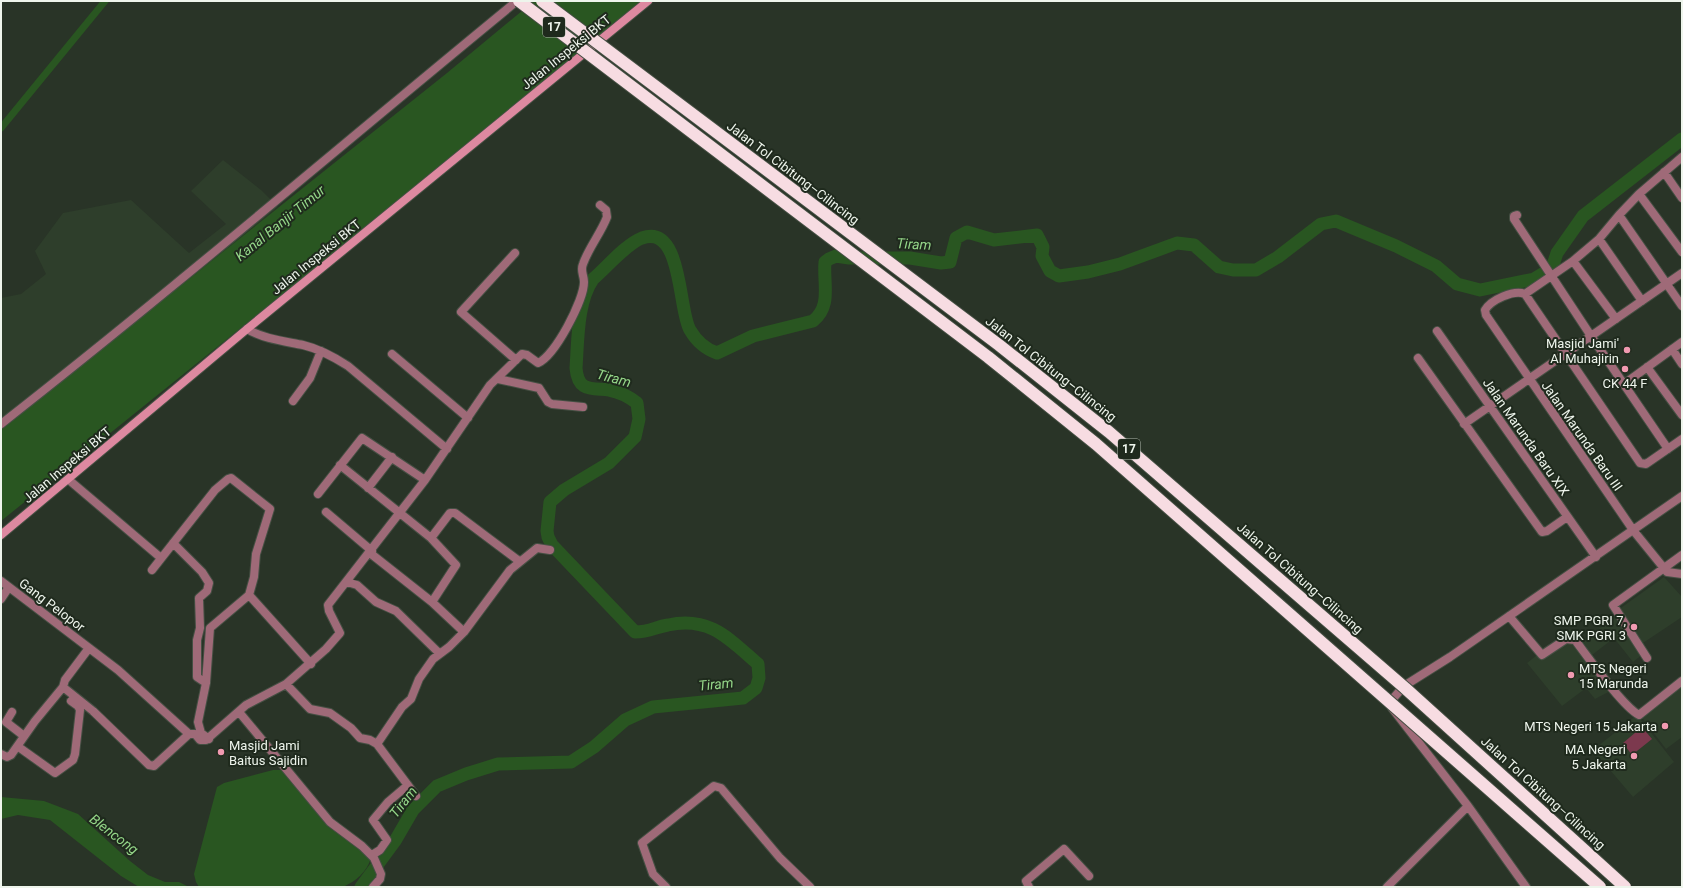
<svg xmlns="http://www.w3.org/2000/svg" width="1683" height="888" font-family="Roboto,sans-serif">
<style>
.built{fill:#2e3e2b}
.green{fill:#7c394e}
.water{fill:#295621}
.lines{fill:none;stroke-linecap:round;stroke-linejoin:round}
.canal{stroke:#295621;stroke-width:7}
.river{stroke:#295621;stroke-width:13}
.street-casing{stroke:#454f43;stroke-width:10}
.secondary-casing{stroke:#454f43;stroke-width:10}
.street{stroke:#9f6a78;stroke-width:8}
.secondary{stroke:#dd89a0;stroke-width:8}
.highway-bridge-casing{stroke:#454f43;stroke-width:14;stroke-linecap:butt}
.highway-bridge{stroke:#f7dce2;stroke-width:12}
.poi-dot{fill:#f19ab1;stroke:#1f2a1d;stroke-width:1.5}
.labels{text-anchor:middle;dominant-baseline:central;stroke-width:4;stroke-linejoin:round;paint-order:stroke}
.shield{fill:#1f2a1d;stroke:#b0b8ae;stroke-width:1}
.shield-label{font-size:12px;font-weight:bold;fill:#eef5ec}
.street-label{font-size:13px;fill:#eef5ec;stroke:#1f2a1d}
.poi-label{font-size:13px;fill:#eef5ec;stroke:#1f2a1d;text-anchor:end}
.water-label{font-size:14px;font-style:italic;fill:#95d789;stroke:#1f2a1d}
</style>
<rect width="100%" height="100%" fill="#293427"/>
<path class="built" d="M223,160L261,190L278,207L73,375L1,430V298L21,294L46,274L35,251L63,213L131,200L189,253L226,224L191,191Z
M1664,577L1682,597V617L1643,643L1648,650L1633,662L1614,638L1592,655L1582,641L1619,614L1618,610Z
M1570,629L1616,688L1595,699L1586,688L1562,706L1527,663Z
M1682,682V737L1666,749L1640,715Z
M1637,715L1674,762L1633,797L1593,750Z"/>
<path class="green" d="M1642,727L1652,739L1632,755L1623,743Z"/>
<path class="water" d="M534,1H642L395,204L1,521V429L447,73Z
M273,770H281L287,773L371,858C367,872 356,881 343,887H199L196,882L194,874L217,787L224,783Z
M1,797L44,801L78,814L130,861L148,875L165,882H179L189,887H139L121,876L50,820L18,815L1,819Z"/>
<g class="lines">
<path class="canal" d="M1,128L105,1"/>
<path class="river" d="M361,887L395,841L413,810L437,786L466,774L498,764L571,762L594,747L625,720L653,707L743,698L756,688L759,678L758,664C729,639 710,616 668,625C655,627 650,632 635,632L552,545L548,537L547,531L550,502L564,490L609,463L635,437L639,419L637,403C628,396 620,392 609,390C591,388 578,392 576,368C578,341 577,302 593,279C606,268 626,244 642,238C683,224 678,310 690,330C697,342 705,349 717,353L753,336L813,321C832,306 823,284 825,262L829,259L836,256L849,258H910L941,263L950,262L956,238L967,232L994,240L1037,235L1043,247L1042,256L1050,271L1059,276L1088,272L1120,264L1177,243L1194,245L1219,267L1233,270H1256L1278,257L1321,224L1336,221L1396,246L1436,266L1457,284L1480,290L1534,279L1552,268L1557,253L1583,216L1682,139"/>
<defs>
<path id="street" d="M1682,157L1639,194L1619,215L1599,239L1573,261L1525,294C1514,289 1491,300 1485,310L1486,315L1633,530L1667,572L1682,574
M1664,172L1682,198
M1639,194L1682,252
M1517,215L1514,216V219L1591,336L1668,449
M1619,215L1682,306
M1599,239L1642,301
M515,253L461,312L516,360
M1573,261L1616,319
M1525,294L1640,463L1646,464L1682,439
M247,329C264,339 283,341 303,345C320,349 334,357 348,366L447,449
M1437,331L1596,557
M1672,349L1682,364
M392,354L468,418
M1418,358L1542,532L1547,531L1567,517
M1647,367L1682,415
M498,379L539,388L548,402L552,404L583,407
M1624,384L1682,342
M293,401L310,378L321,351
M1,424C176,287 345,142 517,1
M1464,424L1682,273
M340,465L431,538L450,513H455L519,561
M69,480L161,558
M368,488L392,457
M318,494L362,438L425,480
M326,512L372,551
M431,538L456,565L432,602L464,632
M173,543L202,572L209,583L207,591L199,598L200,628L197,640V677L206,683
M370,553L432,602
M152,570L215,490L228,479L231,478L270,509L256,554L254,577L249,595L210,628L206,683L198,722L201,733L209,739
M1,581L118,670L189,734H195L200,740H206L246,705L286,684L326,649L340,633L329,611L328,605L425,480L490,385L522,354L527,355L538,363C555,356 584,300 584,282C584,275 580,271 583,264C589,247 601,233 607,217L606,210L600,205
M347,582L357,585L376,602L396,611L439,653
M249,595L311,664
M1,599L9,587
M1509,616L1542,655L1566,639L1575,640C1588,657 1622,706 1639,715L1682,681
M89,648L65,680L63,687L93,711L149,765L154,766L189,734
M1647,658L1613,605L1682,555
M286,684L310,709L330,713L351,728L360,738L370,740L377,744L416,796
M12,712L6,722L24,736
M239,712L330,822L362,846L374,858L381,874L380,879L373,887
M377,744L402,707L411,699L419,679L433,659L449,647L464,632L510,570L537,548L550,550
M20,748L55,773L73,760L75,754L80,710L78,706L71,701
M1,754L7,757L11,755L35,721L63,687
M372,855L380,850L387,840L373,820L388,802L408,785
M666,887L653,874L642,843L714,786L721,788L780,858L810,887
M1029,887L1026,881L1064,849L1089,876
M1387,887L1468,806
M1526,887L1468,806L1392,708L1390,702L1404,686L1450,657L1682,496"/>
<path id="secondary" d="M1,535L247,329L648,1"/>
</defs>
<use href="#street" class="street-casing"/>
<use href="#secondary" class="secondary-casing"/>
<use href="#street" class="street"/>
<use href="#secondary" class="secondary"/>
<defs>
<path id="highway-bridge" d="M519,1L988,357L1096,444L1600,887
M542,1L999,345L1109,432L1405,688L1625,887"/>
</defs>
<use href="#highway-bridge" class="highway-bridge-casing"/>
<use href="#highway-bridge" class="highway-bridge"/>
</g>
<g class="poi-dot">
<circle cx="1627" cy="350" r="4"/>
<circle cx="1625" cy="369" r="4"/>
<circle cx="1634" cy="627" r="4"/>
<circle cx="1571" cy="675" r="4"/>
<circle cx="1665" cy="726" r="4"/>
<circle cx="221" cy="752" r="4"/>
<circle cx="1634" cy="756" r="4"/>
</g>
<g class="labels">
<g class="shield">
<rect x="543" y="17" width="22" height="20" rx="3"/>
<rect x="1118" y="439" width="22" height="20" rx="3"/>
</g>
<g class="shield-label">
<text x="554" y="27">17</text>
<text x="1129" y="449">17</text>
</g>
<g class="street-label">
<text transform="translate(566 52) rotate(-39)">Jalan Inspeksi BKT</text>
<text transform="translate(793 173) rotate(37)">Jalan Tol Cibitung–Cilincing</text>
<text transform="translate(316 257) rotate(-39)">Jalan Inspeksi BKT</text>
<text transform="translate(1051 369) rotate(38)">Jalan Tol Cibitung–Cilincing</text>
<text transform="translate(1582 436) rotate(55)">Jalan Marunda Baru III</text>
<text transform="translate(1526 437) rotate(55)">Jalan Marunda Baru XIX</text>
<text transform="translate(67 465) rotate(-40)">Jalan Inspeksi BKT</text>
<text transform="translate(1300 578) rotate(41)">Jalan Tol Cibitung–Cilincing</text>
<text transform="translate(52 605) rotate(37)">Gang Pelopor</text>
<text transform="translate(1543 793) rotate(42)">Jalan Tol Cibitung–Cilincing</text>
</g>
<g class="poi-label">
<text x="1619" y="343">Masjid Jami'<tspan x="1619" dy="15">Al Muhajirin</tspan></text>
<text x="1625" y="383" text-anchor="middle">CK 44 F</text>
<text x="1626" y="620">SMP PGRI 7,<tspan x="1626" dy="15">SMK PGRI 3</tspan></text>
<text x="1579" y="668" text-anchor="start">MTS Negeri<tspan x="1579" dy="15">15 Marunda</tspan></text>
<text x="1657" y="726">MTS Negeri 15 Jakarta</text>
<text x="229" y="745" text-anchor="start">Masjid Jami<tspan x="229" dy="15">Baitus Sajidin</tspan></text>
<text x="1626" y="749">MA Negeri<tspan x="1626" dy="15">5 Jakarta</tspan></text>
</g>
<g class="water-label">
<text transform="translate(280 223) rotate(-39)">Kanal Banjir Timur</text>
<text transform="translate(914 244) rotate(3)">Tiram</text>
<text transform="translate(614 378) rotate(15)">Tiram</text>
<text transform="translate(716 684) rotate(-6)">Tiram</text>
<text transform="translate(403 802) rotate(-52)">Tiram</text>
<text transform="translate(114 834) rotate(37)">Blencong</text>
</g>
</g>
<rect width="1683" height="888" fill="none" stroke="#eef5ec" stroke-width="4"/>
</svg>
